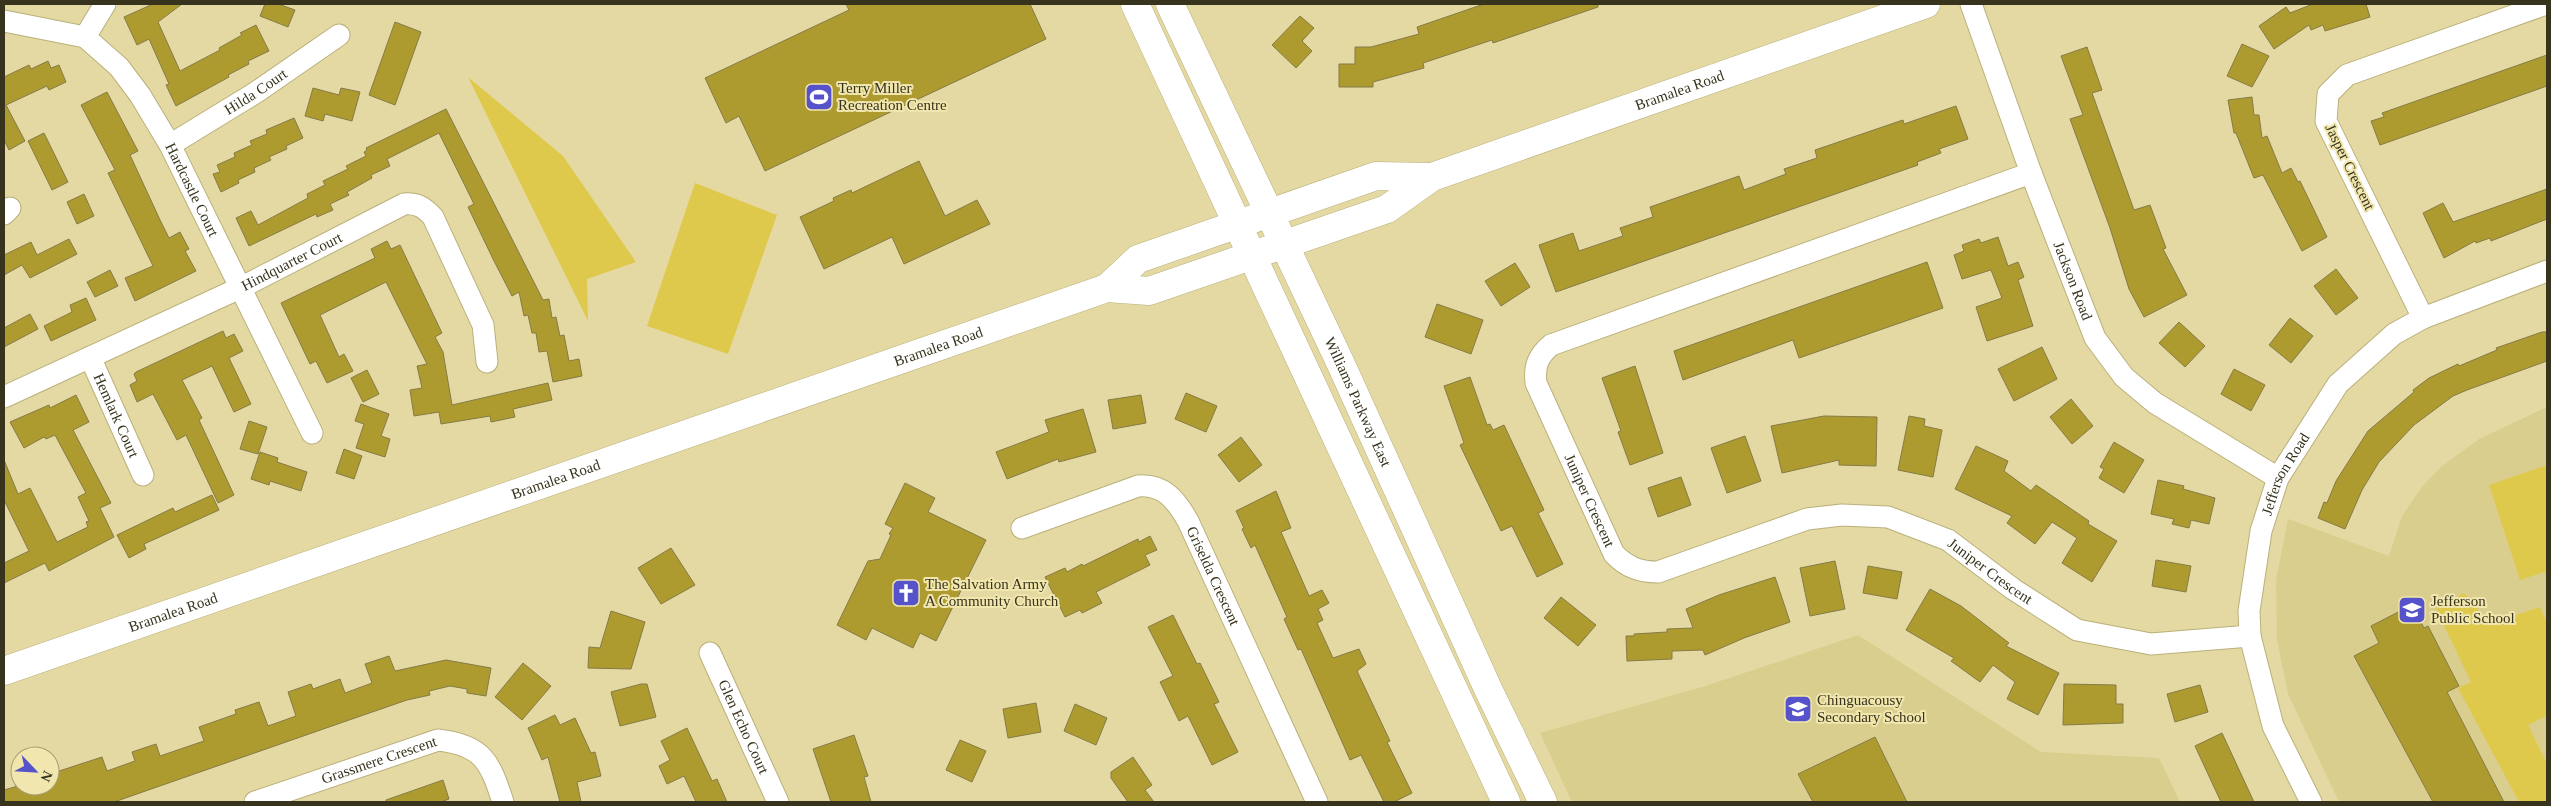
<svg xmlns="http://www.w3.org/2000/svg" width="2551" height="806" font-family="'Times New Roman',serif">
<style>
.built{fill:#dace8e}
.green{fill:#dfc94d}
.building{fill:#ad9b30;stroke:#857b46}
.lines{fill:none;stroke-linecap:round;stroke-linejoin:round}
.minor-casing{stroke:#bab07a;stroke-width:23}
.secondary-casing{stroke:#bab07a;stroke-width:29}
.minor{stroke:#fff;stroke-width:21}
.secondary{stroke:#fff;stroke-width:28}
.labels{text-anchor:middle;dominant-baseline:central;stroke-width:4;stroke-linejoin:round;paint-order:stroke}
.poi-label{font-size:15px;fill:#37331d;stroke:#f1e7ae;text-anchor:start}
.street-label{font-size:15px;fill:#37331d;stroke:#f1e7ae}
</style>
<rect width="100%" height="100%" fill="#e4d9a2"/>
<path class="built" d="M2547,407V802H2339L2288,694L2277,640L2276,580L2288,519L2389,556L2402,516L2421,488L2441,467L2479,439Z
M1858,635L2041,752L2159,758L2180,802H1572L1540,733L1705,686Z"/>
<path class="green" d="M468,77L563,156L636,262L587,279L588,321Z
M695,183L777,215L728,354L647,326Z
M2547,465V571L2520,580L2489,485Z
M2464,593L2490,624L2540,607L2547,623V716L2528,725L2547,764V802H2519L2458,688L2471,682L2436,609Z"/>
<path class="building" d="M153,4H182L158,22L180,71L220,50L219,48L242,35L240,33L256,25L269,51L248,61L249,64L228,75L229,77L176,106L166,85L169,84L149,39L137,45L124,17Z
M265,4H278L295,10L288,27L260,16Z
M846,4H1030L1046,39L765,171L739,116L726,123L705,78L849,10Z
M1484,4H1598V7L1493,43L1492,40L1423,63L1424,68L1373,82V87H1339V64H1355V47H1371L1419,34L1417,27Z
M2313,4H2366L2370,17L2325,31L2323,25L2311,30L2309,25L2274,49L2259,26L2286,7L2290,13Z
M1300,16L1314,28L1302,41L1312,51L1296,68L1272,45Z
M395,22L421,32L395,105L369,95Z
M2242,44L2269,56L2252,87L2227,76Z
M2087,47L2102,90L2092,93L2134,210L2150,205L2166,248L2163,249L2187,295L2144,317L2129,289L2110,228L2070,119L2083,115L2061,56Z
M2547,55V86L2380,145L2371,121L2384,117L2382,113Z
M48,61L51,68L59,65L66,82L49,90L47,86L6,105L25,141L9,150L4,140V77L29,65L31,69Z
M313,88L339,95L341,88L360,92L352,121L325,114L323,121L305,116Z
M107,92L138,151L130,155L161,222L169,238L180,232L189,249L185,251L196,271L135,301L125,278L153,266L108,173L115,170L81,105Z
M2252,97L2254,115H2259L2262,138L2267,136L2282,173L2291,168L2298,182L2300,181L2327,237L2302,251L2263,175L2254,178L2236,133H2234L2228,100Z
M1956,106L1968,139L1939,149L1941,153L1917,162L1918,165L1556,292L1539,245L1573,233L1579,251L1623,236L1620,228L1653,217L1650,207L1739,176L1744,190L1786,174L1784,169L1817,158L1815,150L1903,120L1904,124Z
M446,109L543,300L549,299L552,318L556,317L560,336L564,335L569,361L579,359L582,376L553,382L547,351L539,352L536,333H532L528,315L524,316L519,292L512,296L494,261L468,207L474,204L439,133L387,159L390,166L371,175L372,178L347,192L349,195L330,204L333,210L317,217L316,214L249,246L236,218L251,211L258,225L308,198L307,194L325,185L323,181L348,169L346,166L366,156L364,152L367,150L366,148Z
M294,118L303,138L286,146L287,149L269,157L271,160L254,168L255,172L238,180L239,183L221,192L213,174L220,172L217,165L235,157L234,153L252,145L250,141L267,134L266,130Z
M44,133L68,182L52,190L28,141Z
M919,161L945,216L977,200L990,224L904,264L892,237L824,269L800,217L834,201L833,198L851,190L852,193Z
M2547,189V219L2491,241L2490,238L2476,243L2475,241L2444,258L2423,213L2443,203L2453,222Z
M84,194L94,216L77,224L67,202Z
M1998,237L2008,266L2018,262L2024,277L2018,280L2033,326L1987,341L1976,307L2002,298L1991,270L1962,279L1954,255L1964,251L1962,245L1979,239L1981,243Z
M69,239L77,254L30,278L22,265L4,275V255L31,242L37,255Z
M387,241L391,249L400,245L442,333L435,337L443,352L452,405L548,383L552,400L513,409L515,417L491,422L490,416L441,424L439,412L414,416L410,390L422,388L417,366L427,364L386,282L320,315L339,357L344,354L353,371L327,383L316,361L310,364L281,303L375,258L371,249Z
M1927,262L1943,308L1799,358L1793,340L1683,380L1674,351Z
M1515,263L1530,287L1501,306L1485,281Z
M2336,269L2358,298L2336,315L2314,286Z
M110,270L118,286L95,297L87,282Z
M86,298L96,320L51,341L44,326L72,312L70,305Z
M1437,304L1483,320L1471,354L1425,337Z
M30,314L38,329L4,347V328Z
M2290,318L2313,336L2291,363L2269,345Z
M2179,322L2205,346L2185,367L2159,343Z
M223,331L226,338L234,334L243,351L229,358L251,404L234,412L212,366L182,380L202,418L199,420L234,495L218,503L186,435L177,440L153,394L137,402L130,385L137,381L134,374L136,372Z
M2542,332H2547V361L2467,390L2453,396L2414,425L2379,462L2362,490L2345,529L2318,518L2324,502L2327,503L2336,481L2368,431L2414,392L2413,390L2429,378L2458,364L2459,366L2497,350L2496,348Z
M2042,347L2057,379L2014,401L1998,369Z
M1635,366L1663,453L1630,465L1618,432L1621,431L1602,378Z
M2234,369L2265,385L2251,411L2221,394Z
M367,370L379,394L363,402L351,378Z
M1470,377L1487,425L1490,424L1493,430L1504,425L1544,510L1538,513L1563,564L1537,577L1512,526L1501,531L1460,445L1464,443L1444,386Z
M1186,393L1217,406L1206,432L1175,419Z
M76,395L89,422L73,430L111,503L100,508L114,537L49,571L45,563L4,583V563L29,551L4,500V460L18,494L30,488L57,542L88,527L86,522L89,521L78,497L86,493L55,435L46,439L44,437L24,448L10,422L49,405L50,408Z
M1141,395L1146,423L1113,429L1108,400Z
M2071,399L2093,426L2072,444L2050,417Z
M361,404L389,414L381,436L390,439L385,457L356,448L364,424L355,421Z
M1083,409L1096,452L1059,462L1058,459L1007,479L996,452L1049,432L1045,420Z
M1824,416L1877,417L1876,466L1839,465V460L1782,473L1771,426Z
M1909,416L1925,419L1924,426L1942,430L1933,477L1898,470Z
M249,421L267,427L258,454L240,449Z
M1745,436L1761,481L1727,493L1711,448Z
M1241,437L1262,465L1239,482L1218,455Z
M2114,442L2144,460L2124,493L2099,478L2104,469L2100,467Z
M1976,446L2008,461L2004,471L2031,491L2036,485L2089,521L2088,524L2117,541L2092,582L2062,563L2077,538L2052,522L2035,544L2007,523L2012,516L1955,489Z
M344,449L362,456L354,479L336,473Z
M260,452L278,458L277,462L307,472L301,491L270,481L269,485L251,479Z
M1681,477L1691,505L1658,517L1648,488Z
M2158,480L2184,486L2183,489L2215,498L2209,524L2191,520L2189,528L2172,524L2174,519L2151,514Z
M905,483L935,498L928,512L986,540L936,641L920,633L913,648L872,628L866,640L837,625L868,561L880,559L891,535L889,534L893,528L885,524Z
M1276,491L1291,528L1281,532L1309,596L1322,590L1329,603L1318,609L1323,620L1317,623L1333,658L1359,649L1366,664L1357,671L1390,741L1387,742L1412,793L1394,802H1384L1361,755L1350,760L1301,649L1298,650L1284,619L1287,617L1255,545L1251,548L1242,529L1244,528L1236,511Z
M212,495L219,510L144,544L146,549L129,558L117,535L173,508L175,512Z
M1150,536L1157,550L1145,555L1150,565L1096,592L1102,603L1082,613L1080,610L1065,617L1045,577L1065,568L1067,572L1082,564L1083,566L1138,539L1139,542Z
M671,548L695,585L661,604L638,568Z
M2156,560L2191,566L2186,592L2152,586Z
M1835,561L1845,609L1810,616L1800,568Z
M1868,566L1902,572L1897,599L1863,593Z
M1775,577L1790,622L1744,638L1705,655L1703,650L1672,651V659L1627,661L1626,636H1634V634L1667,632V629L1693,628L1686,609L1719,595Z
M1930,589L1961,606L2009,643L2006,646L2059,673L2038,715L2007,699L2015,682L1993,665L1980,682L1951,661L1954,658L1906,630Z
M1561,597L1596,625L1578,646L1544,618Z
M2412,605L2424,628L2428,626L2459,686L2447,692L2504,802H2433L2354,656L2379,643L2371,626Z
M611,611L645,622L631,669L588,668L589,647L600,648Z
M1173,615L1197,664L1200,663L1219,702L1214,704L1238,752L1212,765L1188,716L1179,721L1160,682L1173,676L1148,627Z
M389,656L395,671L446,660L491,668L486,696L467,693V689L450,686L429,691L430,695L407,700L352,719L114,802H4V790L18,786H50V774L102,757L107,771L135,761L132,752L156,744L160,756L204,741L199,727L236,714L235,710L259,702L268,726L296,716L288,692L311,684L313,689L340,679L345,693L372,683L365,664Z
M523,663L551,686L522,720L495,697Z
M641,684H647L656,717L620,726L611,692Z
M2064,684L2116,685V704H2123V723L2063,725Z
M2200,685L2208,712L2175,722L2167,694Z
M1036,703L1041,732L1008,738L1003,709Z
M1075,704L1107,718L1096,745L1064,731Z
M555,715L560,725L575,718L591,753L595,752L601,776L577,782L581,802H560L548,757L542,760L528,728Z
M687,728L712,781L717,779L727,802H696L684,776L667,784L659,766L670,760L661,741Z
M2222,733L2254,802H2221L2195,746Z
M854,735L868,776L864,777L871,802H831L813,749Z
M1875,737L1907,802H1813L1798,774Z
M960,740L986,751L972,782L946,770Z
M1133,757L1152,785L1145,790L1154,802H1128L1111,778V772Z
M443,780L449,799L441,802H386V800Z"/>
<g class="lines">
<defs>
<g id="minor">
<path id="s1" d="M1971,4L2031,173L2095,338L2124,377L2155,403L2278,478"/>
<path id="s2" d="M4,21L85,37L119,67L140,95L170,145L312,433"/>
<path d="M85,37L105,4"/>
<path id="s3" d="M170,145L255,93L339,35"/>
<path id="s4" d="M2031,173L1551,345C1538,356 1534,366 1536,383L1614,554C1627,567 1639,572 1658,572L1807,519L1842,515L1888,517L1948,540L2013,589L2077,630L2151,644L2250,636"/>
<path d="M4,214L10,208"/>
<path d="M2423,318L2326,121L2328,94L2347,75L2546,4"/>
<path id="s5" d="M90,357L143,475"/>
<path id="s6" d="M4,397L242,287L404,204C417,203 424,207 433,217L483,325L487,362"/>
<path id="s7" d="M1022,528L1138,486C1164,484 1176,500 1188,521L1317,802"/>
<path id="s8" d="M710,653L778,802"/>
<path id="s9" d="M255,802L438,740C483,745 490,762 503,802"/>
<path id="s10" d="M2311,802L2273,726L2250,636L2249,611L2261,531L2278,478L2338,384L2394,334L2423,318L2547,271"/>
</g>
<g id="secondary">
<path d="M1135,4L1506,802"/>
<path id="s11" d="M1170,4L1340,362L1489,691L1543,802"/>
<path d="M1107,288L1138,259L1376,176L1432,177"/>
<path id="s12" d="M4,671L1107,288L1149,291L1387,209L1432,177L1926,4"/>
</g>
</defs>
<use href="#minor" class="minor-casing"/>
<use href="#secondary" class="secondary-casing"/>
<use href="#minor" class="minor"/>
<use href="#secondary" class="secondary"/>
</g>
<defs>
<symbol id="stadium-square" viewBox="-11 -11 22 22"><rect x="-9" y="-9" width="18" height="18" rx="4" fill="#5653ca" stroke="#f1e7ae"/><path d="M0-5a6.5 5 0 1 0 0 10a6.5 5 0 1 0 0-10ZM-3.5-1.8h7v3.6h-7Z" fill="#fff"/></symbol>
<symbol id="church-square" viewBox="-11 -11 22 22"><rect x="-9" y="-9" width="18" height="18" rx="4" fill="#5653ca" stroke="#f1e7ae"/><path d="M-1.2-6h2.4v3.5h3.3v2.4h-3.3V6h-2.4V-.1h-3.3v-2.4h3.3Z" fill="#fff"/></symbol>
<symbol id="school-square" viewBox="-11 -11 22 22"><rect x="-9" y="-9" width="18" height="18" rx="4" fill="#5653ca" stroke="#f1e7ae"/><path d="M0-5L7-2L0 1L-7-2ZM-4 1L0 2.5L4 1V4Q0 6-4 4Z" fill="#fff"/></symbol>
</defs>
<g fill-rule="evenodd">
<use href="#stadium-square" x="803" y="81" width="32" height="32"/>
<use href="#church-square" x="890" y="577" width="32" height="32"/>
<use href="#school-square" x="2396" y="594" width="32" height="32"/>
<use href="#school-square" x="1782" y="693" width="32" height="32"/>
</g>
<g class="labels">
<g class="poi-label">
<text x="838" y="88">Terry Miller<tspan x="838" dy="17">Recreation Centre</tspan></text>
<text x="925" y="584">The Salvation Army<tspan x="925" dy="17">A Community Church</tspan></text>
<text x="2431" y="601">Jefferson<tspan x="2431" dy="17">Public School</tspan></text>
<text x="1817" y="700">Chinguacousy<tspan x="1817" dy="17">Secondary School</tspan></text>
</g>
<g class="street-label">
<text stroke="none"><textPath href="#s3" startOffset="101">Hilda Court</textPath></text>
<text stroke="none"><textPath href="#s12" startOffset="1779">Bramalea Road</textPath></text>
<text transform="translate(2350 167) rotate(64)">Jasper Crescent</text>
<text stroke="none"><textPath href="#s2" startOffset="271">Hardcastle Court</textPath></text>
<text stroke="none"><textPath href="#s6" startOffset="318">Hindquarter Court</textPath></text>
<text stroke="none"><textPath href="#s1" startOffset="295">Jackson Road</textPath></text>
<text stroke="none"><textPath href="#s12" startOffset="989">Bramalea Road</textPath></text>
<text stroke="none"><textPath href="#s11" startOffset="440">Williams Parkway East</textPath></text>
<text stroke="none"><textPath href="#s5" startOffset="64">Hemlark Court</textPath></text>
<text stroke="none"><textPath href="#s10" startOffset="346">Jefferson Road</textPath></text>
<text stroke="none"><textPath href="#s12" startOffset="584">Bramalea Road</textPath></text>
<text stroke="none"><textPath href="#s4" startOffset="682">Juniper Crescent</textPath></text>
<text stroke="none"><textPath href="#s4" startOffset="1146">Juniper Crescent</textPath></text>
<text stroke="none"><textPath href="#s7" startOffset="249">Griselda Crescent</textPath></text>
<text stroke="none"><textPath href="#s12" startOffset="179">Bramalea Road</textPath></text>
<text stroke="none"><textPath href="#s8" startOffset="81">Glen Echo Court</textPath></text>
<text stroke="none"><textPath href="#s9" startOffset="131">Grassmere Crescent</textPath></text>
</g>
</g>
<rect width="2551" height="806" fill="none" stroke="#37331d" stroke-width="10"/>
<g transform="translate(35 771) rotate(115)"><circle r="24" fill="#f1e7ae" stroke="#a79f74"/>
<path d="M0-4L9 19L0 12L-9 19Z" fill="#5653ca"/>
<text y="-8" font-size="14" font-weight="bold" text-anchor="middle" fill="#37331d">N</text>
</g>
</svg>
